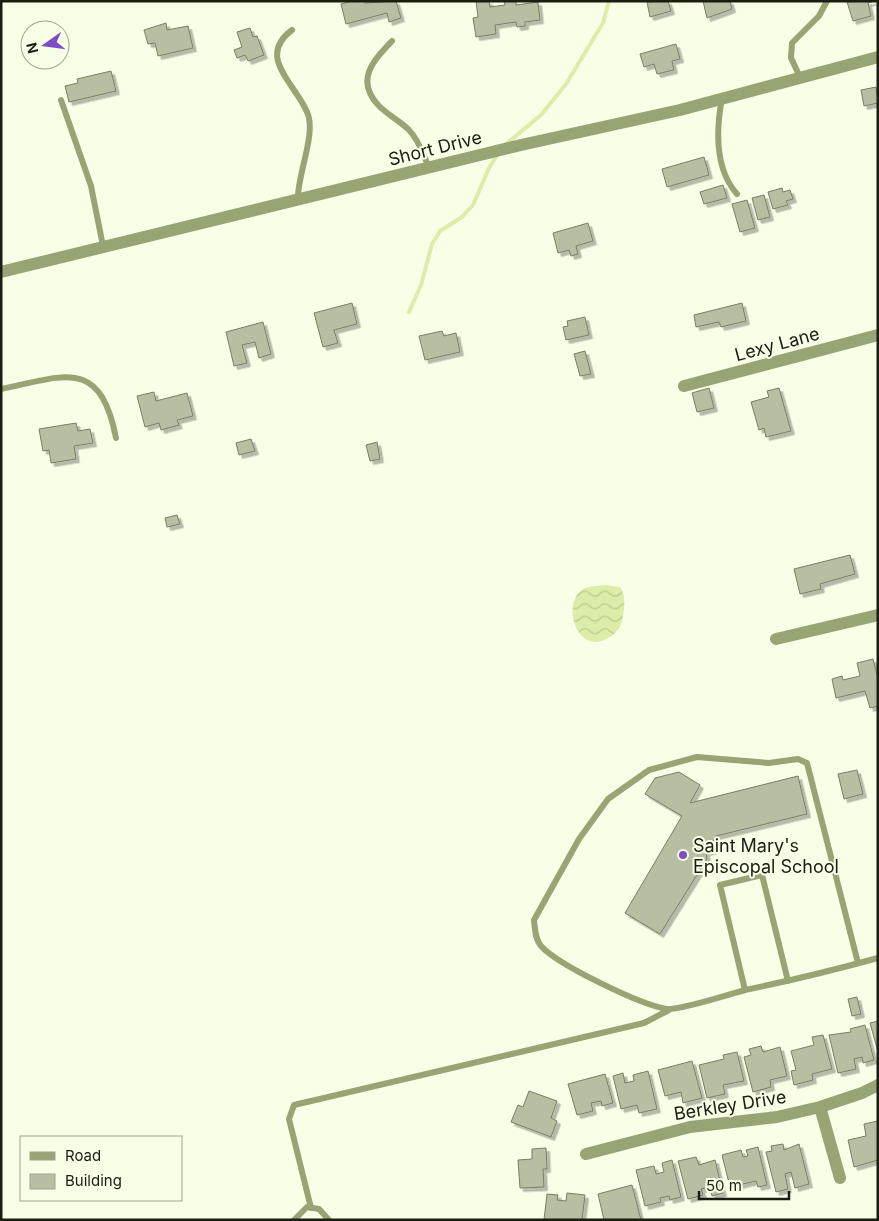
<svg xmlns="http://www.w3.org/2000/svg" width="879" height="1221" font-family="Inter,sans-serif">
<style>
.water{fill:url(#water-waves)}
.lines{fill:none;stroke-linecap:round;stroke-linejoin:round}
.stream{stroke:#dbeda9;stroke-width:4}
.building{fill:#b6bfa1;stroke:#777f64;filter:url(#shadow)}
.lane{stroke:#97a474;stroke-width:6}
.street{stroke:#97a474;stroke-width:12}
.poi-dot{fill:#804cc4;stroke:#f7ffe6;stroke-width:2}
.labels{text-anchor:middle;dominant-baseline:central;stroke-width:4;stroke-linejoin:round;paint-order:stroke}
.street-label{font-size:18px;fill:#1a1d12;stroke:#f7ffe6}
.poi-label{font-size:18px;fill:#1a1d12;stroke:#f7ffe6;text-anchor:start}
</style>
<defs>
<pattern id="water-waves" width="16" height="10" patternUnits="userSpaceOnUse" patternTransform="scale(1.25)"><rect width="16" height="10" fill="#dbeda9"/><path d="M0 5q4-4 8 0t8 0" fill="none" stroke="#bbcb90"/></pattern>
<filter id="shadow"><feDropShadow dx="3.5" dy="3.5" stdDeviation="0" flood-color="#0004"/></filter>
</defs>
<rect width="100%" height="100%" fill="#f7ffe6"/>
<path class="water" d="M606,585L620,587C627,597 624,609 622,621C621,628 614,635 608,638C578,657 560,604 583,589C589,586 599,586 606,585Z"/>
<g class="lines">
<path class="stream" d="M506,144L541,115L566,84L603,23L609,1
M409,312L421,285L432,244L440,231L462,217L473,205L489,168L497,155"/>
</g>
<path class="building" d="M352,1H364L365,3L396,1L401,18L389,22L387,13L346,24L341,4Z
M476,1H489L490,7L505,5L504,1H516V5L538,2L540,20L525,22V26L517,27L516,22L495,25L496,34L476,37L473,18L478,17Z
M668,1L671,11L650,17L647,2Z
M703,1H730L732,9L707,18Z
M874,1L868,3L871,16L853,21L847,2Z
M166,23L167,30L188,26L193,48L158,56L155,43L148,44L144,30Z
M250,28L253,37L257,36L264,55L248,61L245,55L237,58L234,50L242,47L237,32Z
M676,44L680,59L672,61L674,70L657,74L654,64L644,67L640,54Z
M111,71L116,91L69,102L65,86L78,83L77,79Z
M876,87L878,103L864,106L861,90Z
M704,157L709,175L667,187L662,169Z
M723,185L727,198L704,204L700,192Z
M782,188L783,192L790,190L793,199L786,201L788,205L773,209L768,192Z
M764,195L770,217L758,220L752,198Z
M747,200L755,228L740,232L732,204Z
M588,223L593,241L576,246L578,254L571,256L569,250L558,253L553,233Z
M352,303L357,324L334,330L338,343L323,347L314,313Z
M742,303L746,321L721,327L719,322L696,327L694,315Z
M585,317L589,335L566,340L563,327L568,326L567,321Z
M263,322L271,354L259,358L255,342L242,345L247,363L234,366L226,332Z
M442,331L444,336L456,333L460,352L425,360L419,336Z
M585,351L591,374L580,376L574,354Z
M709,388L714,408L697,412L692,393Z
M779,388L791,431L766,437L764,428L759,430L751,402L769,397L767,391Z
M154,392L156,401L187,393L193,416L177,420L179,425L161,430L159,423L145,427L137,396Z
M76,423L78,431L90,429L93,443L74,446L76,459L51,463L49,450L43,451L39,429Z
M251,439L255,451L239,455L236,443Z
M377,442L380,459L370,461L366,445Z
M177,515L180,524L167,527L165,518Z
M850,555L855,574L820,584L821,589L800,594L794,569Z
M873,659L878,678V706L870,708L865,691L836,698L832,679L842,676L843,680L860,676L857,663Z
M857,770L863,794L844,799L838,774Z
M679,772L700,785L690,803L798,776L807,814L716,836L712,843L713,850L706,852L707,859L660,934L625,913L682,816L645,794L655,778Z
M857,997L861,1014L852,1016L848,999Z
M878,1021V1052L870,1023Z
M865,1025L874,1060L863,1063L862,1057L854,1059L856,1069L838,1073L829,1035L851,1032L850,1029Z
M823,1035L832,1069L812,1074L813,1080L794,1085L791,1071L796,1070L791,1051L814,1045L812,1037Z
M761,1046L763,1052L780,1047L787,1076L770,1080L771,1087L753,1092L744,1057L751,1055L749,1049Z
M737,1052L744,1081L723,1085L725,1094L707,1098L699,1065L724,1059L723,1055Z
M692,1061L702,1098L683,1103L681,1092L665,1096L658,1070Z
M648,1071L657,1109L639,1113L637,1105L621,1109L613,1076L623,1073L625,1083L634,1081L633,1075Z
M605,1074L613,1103L602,1106L601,1101L591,1103L593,1111L577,1115L568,1084Z
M529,1091L557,1101L551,1118L557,1121L551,1137L511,1122L518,1105L523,1107Z
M878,1121V1160L854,1167L848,1140L866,1136L864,1124Z
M783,1144L784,1150L799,1144L809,1184L795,1188L791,1172L785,1174L788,1189L776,1192L766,1152L772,1151L771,1146Z
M758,1147L767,1185L758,1187L756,1181L730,1187L722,1155L741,1150L743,1157L748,1156L746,1150Z
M546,1148L547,1169H543L544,1187L520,1188L518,1160L532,1159V1149Z
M696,1157L699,1165L715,1160L723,1193L712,1196L710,1187L701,1189L703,1195L688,1199L678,1161Z
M672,1160L681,1197L670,1200L669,1196L660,1198L661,1202L645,1206L636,1170L654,1166L656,1174L664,1172L662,1163Z
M632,1185L641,1220H604L598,1194Z
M567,1193L585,1195L582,1220H544L547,1194L558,1195L557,1200L566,1201Z"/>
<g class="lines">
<path class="lane" d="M292,30C256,57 295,83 307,112C317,133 297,175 298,199
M392,41C374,60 354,80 379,106C388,115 400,121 409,130C419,140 423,155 429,167
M800,77L791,58L792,43L819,16L827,1
M722,98C716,130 714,168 737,194
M61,100L91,186L103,246
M1,389C65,376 100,357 116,438
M788,981L762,875L720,885L745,990C789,981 834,970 878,958
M745,990C731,994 677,1011 667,1009C641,1005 558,965 541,946C535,939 535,929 534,920L579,839L608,799L649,770L697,757L769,763L798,759L807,763L858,963
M311,1208L289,1119L294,1105L644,1023L669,1010
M294,1220L307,1207L319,1209L329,1220"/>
<path class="street" d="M1,272L521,145L680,110L878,57
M684,386L878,335
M776,639L878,615
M820,1107L840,1178
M586,1154L690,1127L777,1117L820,1107L862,1093L878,1085"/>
</g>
<circle class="poi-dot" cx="683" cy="855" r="5"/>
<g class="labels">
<g class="street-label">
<text transform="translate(435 148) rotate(-14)">Short Drive</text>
<text transform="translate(777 344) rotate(-15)">Lexy Lane</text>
<text transform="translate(730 1105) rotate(-9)">Berkley Drive</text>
</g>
<g class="poi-label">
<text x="693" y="845">Saint Mary's<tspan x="693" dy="21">Episcopal School</tspan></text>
</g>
</g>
<rect width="879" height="1221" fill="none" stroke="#1a1d12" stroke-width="5"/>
<rect x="20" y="1136" width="162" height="65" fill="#f7ffe6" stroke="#9fa591"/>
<rect x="30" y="1152" width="25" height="8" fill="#97a474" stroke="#9fa591"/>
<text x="65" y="1161" font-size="15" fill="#1a1d12">Road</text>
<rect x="30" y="1174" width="25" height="15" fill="#b6bfa1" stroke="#9fa591"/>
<text x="65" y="1186" font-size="15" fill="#1a1d12">Building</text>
<g transform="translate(45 45) rotate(256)"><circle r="24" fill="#f7ffe6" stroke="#9fa591"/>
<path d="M0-4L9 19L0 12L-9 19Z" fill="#804cc4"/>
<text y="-8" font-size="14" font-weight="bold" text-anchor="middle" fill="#1a1d12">N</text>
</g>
<path d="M699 1191v8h90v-8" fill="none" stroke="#1a1d12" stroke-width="2.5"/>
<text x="706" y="1191" font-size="15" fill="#1a1d12" stroke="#f7ffe6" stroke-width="4" paint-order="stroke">50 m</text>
</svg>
